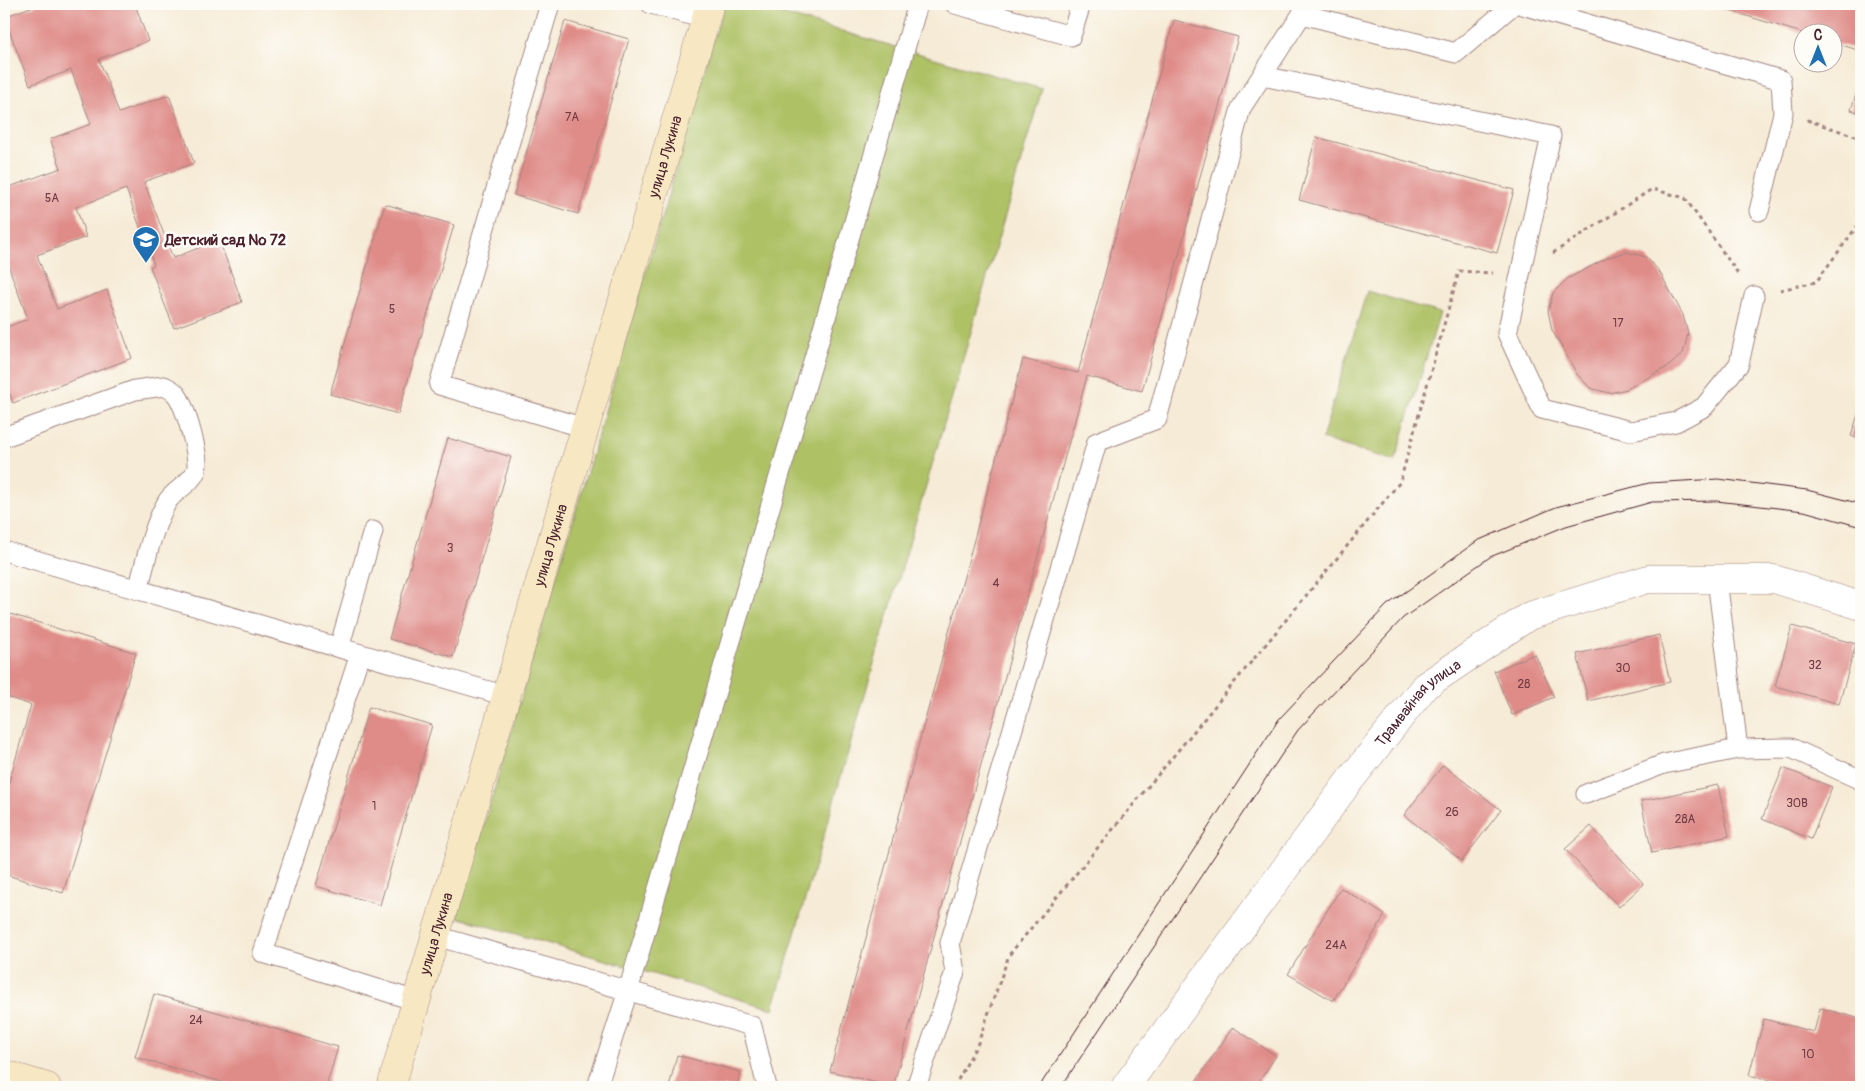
<svg xmlns="http://www.w3.org/2000/svg" width="1865" height="1091" font-family="Pangolin,sans-serif">
<style>
.green{fill:#aec165;stroke:#7c7048}
.building{fill:#df8b88}
.lines{fill:none;stroke-linecap:round;stroke-linejoin:round}
.lane-casing{stroke:#a08580;stroke-width:21}
.street-casing{stroke:#a08580;stroke-width:29}
.secondary-casing{stroke:#a08580;stroke-width:29}
.path{stroke:#a08580;stroke-width:3;stroke-dasharray:4 4;stroke-linecap:butt}
.lane{stroke:#fff;stroke-width:19}
.street{stroke:#fff;stroke-width:28}
.secondary{stroke:#f7e8c3;stroke-width:28}
.tram{stroke:#4a1f2b;stroke-width:1}
.labels{text-anchor:middle;dominant-baseline:central;stroke-width:5;stroke-linejoin:round;paint-order:stroke}
.number-label{font-size:12px;fill:#6f3a42}
.street-label{font-size:15px;fill:#4a1f2b;stroke:#fdfcf7}
.poi-label{font-size:15px;font-weight:bold;fill:#4a1f2b;stroke:#fdfcf7;text-anchor:start}
</style>
<rect width="100%" height="100%" fill="#fdfcf7"/>
<filter id="ink" filterUnits="userSpaceOnUse"><feTurbulence type="fractalNoise" baseFrequency=".02" numOctaves="2"/><feDisplacementMap in="SourceGraphic" scale="10" xChannelSelector="R" yChannelSelector="G"/><feConvolveMatrix kernelMatrix="1 2 1 2 8 2 1 2 1" color-interpolation-filters="sRGB"/></filter>
<filter id="wash" filterUnits="userSpaceOnUse"><feTurbulence type="fractalNoise" baseFrequency=".0096" numOctaves="4" result="noise"/><feDisplacementMap in="SourceGraphic" scale="20" xChannelSelector="R" yChannelSelector="G"/><feGaussianBlur stdDeviation="1.12" result="paint"/><feColorMatrix in="noise" values="0 0 0 0 0 0 0 0 0 0 0 0 0 0 0 0 0 1.4 0 .05"/><feComposite in="paint" operator="in"/></filter>
<g filter="url(#wash)">
<rect width="100%" height="100%" fill="#f6ebd6"/>
<path class="green" d="M724,4H747L1042,89L773,1009L457,917Z
M1367,291L1440,313L1395,461L1322,439Z"/>
<g id="blocks">
<path class="building" d="M39,4H135L148,41L99,59L119,113L169,95L194,163L144,182L173,258L219,240L242,302L174,328L150,267L154,265L126,189L76,207L86,237L37,255L57,309L107,290L132,358L13,403L4,378V328L28,319L8,265L4,267V189L61,168L50,139L91,124L71,70L30,85L4,17Z
M1708,4H1861V51L1832,42V32L1802,33Z
M1174,20L1238,37L1142,391L1087,376L893,1087L830,1071L1023,359L1078,373Z
M565,21L629,39L578,214L514,195Z
M1861,78V113L1851,110Z
M1316,137L1514,190L1497,253L1299,200Z
M385,204L454,225L398,414L330,394Z
M1627,252L1646,257L1659,271L1683,315L1688,334L1683,353L1669,366L1627,389L1609,393L1590,388L1577,374L1552,330L1548,311L1553,293L1567,279L1609,257Z
M1859,412H1861V440L1851,436Z
M448,438L511,457L453,657L389,639Z
M4,612L136,653L63,893L4,874V800L31,705L4,696Z
M1792,626L1856,644L1839,704L1775,686Z
M1659,635L1670,682L1588,701L1577,654Z
M1535,654L1554,697L1512,715L1494,671Z
M369,707L432,725L380,905L316,886Z
M1443,765L1501,810L1462,861L1404,815Z
M1783,768L1832,787L1811,839L1762,819Z
M1718,785L1729,836L1652,853L1641,801Z
M1591,826L1644,884L1619,907L1565,849Z
M1341,888L1385,915L1333,1001L1288,974Z
M154,994L338,1047L326,1087H239L135,1057Z
M1820,1008L1861,1019L1860,1087H1797L1749,1075L1764,1019L1814,1032Z
M1233,1027L1276,1056L1255,1087H1192Z
M677,1055L741,1072L737,1087H669Z"/>
</g>
</g>
<g filter="url(#ink)">
<use href="#blocks" fill-opacity="0" stroke="#a08580" stroke-width="1"/>
<g class="lines">
<defs>
<path id="lane" d="M550,4L439,385L585,428
M651,4L705,19
M955,4L1071,36L1081,4
M1304,4L1302,14L1456,53L1514,4
M1519,4L1781,80L1783,113L1759,211
M1263,76L1551,136L1507,333L1542,409L1631,431L1676,422L1704,407L1739,364L1754,296
M4,437L135,390L164,386C168,388 173,390 176,394C185,405 201,459 196,471C190,485 174,490 167,502C152,528 146,561 138,590
M4,551L506,696
M1717,579L1738,749
M339,648L373,531
M360,654L263,953L416,1001
M1586,794L1664,764L1738,749L1791,748L1861,780
M436,936L752,1026L767,1087
M597,1087L628,991L918,4
M916,1087L955,972L950,943L1097,442L1157,419L1241,108L1302,14"/>
<g id="street">
<path id="s1" d="M1125,1087L1347,784L1425,686L1529,616L1648,579H1774L1861,606"/>
</g>
<g id="secondary">
<path d="M4,1074L47,1087"/>
<path id="s2" d="M391,1087L710,4"/>
</g>
</defs>
<use href="#lane" class="lane-casing"/>
<use href="#street" class="street-casing"/>
<use href="#secondary" class="secondary-casing"/>
<path class="path" d="M1807,120L1861,138
M1553,253L1652,189L1685,198L1739,275
M1780,290L1816,282L1861,221
M954,1087L978,1043L1009,955L1400,482L1459,271L1493,273"/>
<use href="#lane" class="lane"/>
<use href="#street" class="street"/>
<use href="#secondary" class="secondary"/>
<path class="tram" d="M1039,1087L1279,719L1387,605L1477,541L1556,507L1649,483L1718,479L1807,490L1861,504
M1061,1087L1298,730L1403,618L1490,557L1566,526L1652,502L1716,501L1804,511L1861,527"/>
</g>
</g>
<defs>
<symbol id="school-pin" viewBox="-11 -11 22 30"><path d="M0 17L-7.5 6A9.5 9.5 0 1 1 7.5 6Z" fill="#1f6fb2" stroke="#fdfcf7"/><path d="M0-5L7-2L0 1L-7-2ZM-4 1L0 2.5L4 1V4Q0 6-4 4Z" fill="#fff"/></symbol>
</defs>
<g fill-rule="evenodd">
<use href="#school-pin" x="130" y="224" width="32" height="43"/>
</g>
<g class="labels">
<g class="number-label">
<text x="572" y="117">7А</text>
<text x="52" y="198">5А</text>
<text x="392" y="309">5</text>
<text x="1618" y="323">17</text>
<text x="450" y="548">3</text>
<text x="996" y="583">4</text>
<text x="1815" y="665">32</text>
<text x="1623" y="668">30</text>
<text x="1524" y="684">28</text>
<text x="1797" y="803">30В</text>
<text x="374" y="806">1</text>
<text x="1452" y="812">26</text>
<text x="1685" y="819">28А</text>
<text x="1336" y="945">24А</text>
<text x="196" y="1020">24</text>
<text x="1808" y="1054">10</text>
</g>
<g class="street-label">
<text stroke="none"><textPath href="#s2" startOffset="970">улица Лукина</textPath></text>
<text stroke="none"><textPath href="#s2" startOffset="565">улица Лукина</textPath></text>
<text stroke="none"><textPath href="#s1" startOffset="484">Трамвайная улица</textPath></text>
<text stroke="none"><textPath href="#s2" startOffset="160">улица Лукина</textPath></text>
</g>
<g class="poi-label">
<text x="165" y="240">Детский сад № 72</text>
</g>
</g>
<rect width="1865" height="1091" fill="none" stroke="#fdfcf7" stroke-width="20"/>
<g transform="translate(1818 48)"><circle r="24" fill="#fdfcf7" stroke="#b5a4a5"/>
<path d="M0-4L9 19L0 12L-9 19Z" fill="#1f6fb2"/>
<text y="-8" font-size="14" font-weight="bold" text-anchor="middle" fill="#4a1f2b">С</text>
</g>
</svg>
